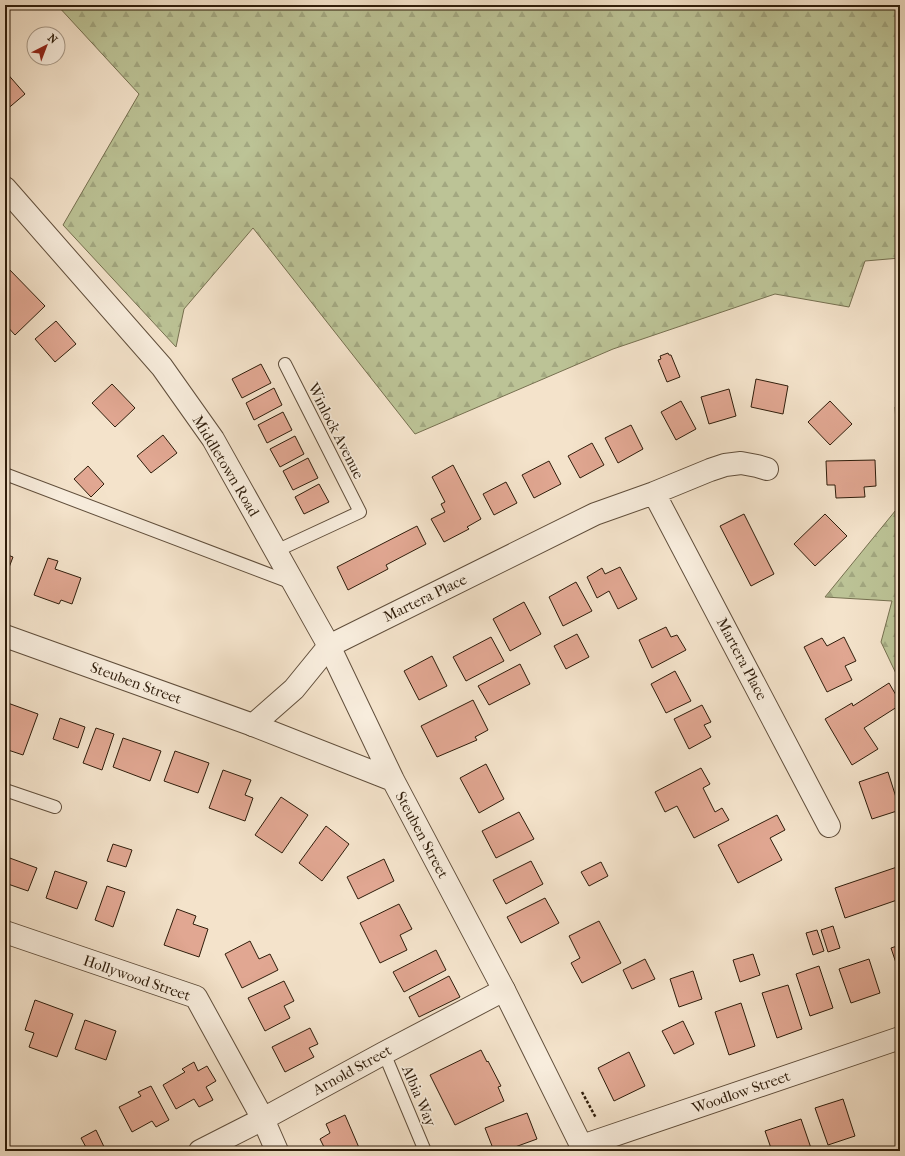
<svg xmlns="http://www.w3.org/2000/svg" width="905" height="1156" font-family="'IM FELL French Canon',serif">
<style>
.forest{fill:url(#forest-firs);stroke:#767050}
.building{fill:#e1a792;stroke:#2f1d0b}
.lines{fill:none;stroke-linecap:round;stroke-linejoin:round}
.service-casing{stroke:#604e3b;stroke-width:14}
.minor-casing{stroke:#604e3b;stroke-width:24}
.tertiary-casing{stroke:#604e3b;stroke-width:24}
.path{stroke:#2f1d0b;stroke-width:2.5;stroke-dasharray:3 2;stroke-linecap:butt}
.service{stroke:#f8eddd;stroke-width:12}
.minor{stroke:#f8eddd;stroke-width:22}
.tertiary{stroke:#f8eddd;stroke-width:22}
.labels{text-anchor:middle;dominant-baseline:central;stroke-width:3.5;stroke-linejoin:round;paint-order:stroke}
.street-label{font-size:15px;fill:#2f1d0b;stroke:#f8eddd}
</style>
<defs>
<pattern id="forest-firs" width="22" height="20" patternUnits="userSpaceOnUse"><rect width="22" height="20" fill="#bcc396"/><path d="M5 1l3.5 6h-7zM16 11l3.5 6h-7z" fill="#a2a780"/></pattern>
</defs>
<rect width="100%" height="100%" fill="#f4e3cb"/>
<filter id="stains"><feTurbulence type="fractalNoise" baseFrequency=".005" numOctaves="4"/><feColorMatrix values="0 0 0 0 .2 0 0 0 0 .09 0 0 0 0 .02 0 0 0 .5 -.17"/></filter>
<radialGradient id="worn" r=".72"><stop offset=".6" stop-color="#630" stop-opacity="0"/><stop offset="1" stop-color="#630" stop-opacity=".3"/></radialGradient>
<path class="forest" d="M57,5H900V258L865,261L849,307L775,294L613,349L415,434L253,228L184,309L176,347L63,225L139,94Z
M900,402V483L895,407Z
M900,505V682L881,642L892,601L825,597Z"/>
<path class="building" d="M5,71L25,94L5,111Z
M7,267L45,306L15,335L5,324V270Z
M56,321L76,344L55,362L35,339Z
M668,353L669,355H671L680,377L667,382L658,360L661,359L660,356Z
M261,364L271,383L242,398L232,379Z
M756,379L788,386L783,414L751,407Z
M112,384L135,408L115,427L92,403Z
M274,388L282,405L254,420L246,403Z
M729,389L736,416L709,424L701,397Z
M681,401L696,429L676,440L661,412Z
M830,401L852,424L830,445L808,422Z
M283,412L292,430L267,443L258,425Z
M631,425L643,449L618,463L605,438Z
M163,435L177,453L151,473L137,456Z
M295,436L304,454L280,467L270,449Z
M592,443L604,465L580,478L568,456Z
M308,458L318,478L293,490L283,471Z
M875,460L876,486L864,487L865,497L836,498L835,485H827L826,461Z
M549,461L561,484L534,498L522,475Z
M453,465L481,519L467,527L469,529L444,542L431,519L445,512L441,504L445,502L432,477Z
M88,466L104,484L91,497L74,479Z
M506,482L517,503L494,515L483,494Z
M319,484L329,502L304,514L295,497Z
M744,514L774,574L751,586L720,526Z
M825,514L847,536L815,566L794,544Z
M417,526L426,544L386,565L388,569L348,590L337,567Z
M5,554L13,557L5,578Z
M48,558L58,561L55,569L81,578L72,604L61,600L59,604L34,595Z
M620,567L637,599L618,609L609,591L597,598L587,577L602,568L605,574Z
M576,582L592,611L563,626L549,597Z
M524,602L541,634L510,651L493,619Z
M666,627L671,637L677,635L686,650L652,668L639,640Z
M577,634L589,657L566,669L554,646Z
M491,637L504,661L466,681L453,657Z
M844,637L856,661L845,666L852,680L827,692L804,647L822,638L827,646Z
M432,656L447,686L419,700L404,671Z
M520,664L530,684L489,705L478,686Z
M675,671L691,701L666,713L651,684Z
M889,683L900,702V705L864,728L878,749L852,765L825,719L852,703L853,706Z
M473,700L488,730L475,737L477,740L437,757L421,726Z
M5,702L38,714L23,755L5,749Z
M702,705L711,722L704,725L711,737L689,749L674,719Z
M60,718L85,727L78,748L53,739Z
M96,728L114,734L102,770L83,763Z
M123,738L161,751L150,781L113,767Z
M175,751L209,763L198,793L164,781Z
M486,764L504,799L479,813L460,778Z
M701,768L710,784L703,788L715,812L722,808L729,820L694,838L677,806L665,812L655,792Z
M223,770L251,780L245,795L253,798L245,821L209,808Z
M888,772L900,810L872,819L859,782Z
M281,797L308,815L282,853L255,835Z
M519,812L534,839L496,858L482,831Z
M777,815L785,830L770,838L782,860L738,883L718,845Z
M326,826L349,844L322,881L299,863Z
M113,844L132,850L126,867L107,861Z
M7,857L37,868L28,891L5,883V861Z
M384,859L394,881L358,899L347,877Z
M531,861L543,884L506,904L493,880Z
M601,862L608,876L589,886L581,872Z
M900,866V899L845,918L835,888Z
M55,871L87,882L77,909L46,898Z
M107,886L125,892L113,927L95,920Z
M545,898L559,923L521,943L507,917Z
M399,904L412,929L400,935L407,950L380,963L360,923Z
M177,909L196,916L193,924L208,929L199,957L164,945Z
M599,921L621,963L582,983L571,963L580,958L569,936Z
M833,926L840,948L828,952L821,930Z
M817,930L824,951L813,955L806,933Z
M250,941L259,959L270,954L278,970L242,988L225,954Z
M900,945V975L891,948Z
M436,950L446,970L404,992L393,972Z
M753,954L760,975L740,982L733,960Z
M645,959L655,979L632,989L623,970Z
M869,959L880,993L851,1003L839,969Z
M819,966L833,1008L810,1016L796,974Z
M693,971L702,999L679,1007L670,979Z
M449,976L460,997L419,1017L409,997Z
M284,981L294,1001L284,1006L290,1018L265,1031L248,998Z
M788,985L802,1029L777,1038L762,993Z
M35,1000L73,1014L57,1057L29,1047L34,1033L25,1030Z
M741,1003L755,1046L729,1055L715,1012Z
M85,1020L116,1031L106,1060L75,1049Z
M683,1021L694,1044L674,1054L662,1031Z
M310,1028L318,1044L309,1048L314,1057L285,1072L272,1047Z
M481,1050L487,1062L488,1061L501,1086L498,1087L504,1101L455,1125L430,1075Z
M629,1052L645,1086L614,1101L598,1068Z
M194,1062L198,1071L207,1066L216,1081L206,1087L213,1100L199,1107L194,1099L176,1109L163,1085L185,1072L182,1069Z
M151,1086L169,1120L156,1127L152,1121L132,1132L119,1107L141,1096L138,1092Z
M843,1099L855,1136L828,1145L815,1108Z
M527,1113L537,1139L504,1151H494L485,1128Z
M345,1115L360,1150L326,1151L320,1139L330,1133L326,1124Z
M801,1119L812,1151H772L765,1131Z
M96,1130L106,1151H88L81,1138Z"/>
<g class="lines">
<defs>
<path id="service" d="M5,474L292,583
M276,551L360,512L285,364
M5,790L55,807
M384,1053L425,1151"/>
<path id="minor" d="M654,493L829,826
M253,725L294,689L329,646L345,638L595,514L654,493L710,470L725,465L741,463L757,466L767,469
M5,932L196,997L263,1119L277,1151
M582,1146L900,1038
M200,1151L263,1119L384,1053L504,990"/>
<path id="tertiary" d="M5,188L162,367L213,439L329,646L393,780L504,990L584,1151
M5,636L253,725L393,780"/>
</defs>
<use href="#service" class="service-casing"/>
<use href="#minor" class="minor-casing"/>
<use href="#tertiary" class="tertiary-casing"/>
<path class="path" d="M582,1092L596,1118"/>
<use href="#service" class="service"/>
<use href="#minor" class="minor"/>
<use href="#tertiary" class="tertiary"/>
</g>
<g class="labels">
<g class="street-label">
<text transform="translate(336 431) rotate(63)">Winlock Avenue</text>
<text transform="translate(226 466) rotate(59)">Middletown Road</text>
<text transform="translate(425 598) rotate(-26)">Martera Place</text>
<text transform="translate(742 659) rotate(62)">Martera Place</text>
<text transform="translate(136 683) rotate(20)">Steuben Street</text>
<text transform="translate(422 835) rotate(62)">Steuben Street</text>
<text transform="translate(137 978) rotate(19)">Hollywood Street</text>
<text transform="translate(352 1070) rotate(-29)">Arnold Street</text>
<text transform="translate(741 1092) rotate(-19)">Woodlow Street</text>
<text transform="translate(419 1096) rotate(67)">Albia Way</text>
</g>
</g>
<rect width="905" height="1156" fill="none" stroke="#f4e3cb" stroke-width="20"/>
<rect x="6" y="6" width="893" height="1144" fill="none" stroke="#2f1d0b" stroke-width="2"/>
<rect x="10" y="10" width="885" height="1136" fill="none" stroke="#2f1d0b"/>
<g transform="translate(46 46) rotate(42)"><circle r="19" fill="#f8eddd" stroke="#a89a89"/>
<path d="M0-3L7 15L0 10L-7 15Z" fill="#8f2418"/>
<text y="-6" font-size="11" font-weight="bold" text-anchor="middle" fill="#2f1d0b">N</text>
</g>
<rect width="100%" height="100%" filter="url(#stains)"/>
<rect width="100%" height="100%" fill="url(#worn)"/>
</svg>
